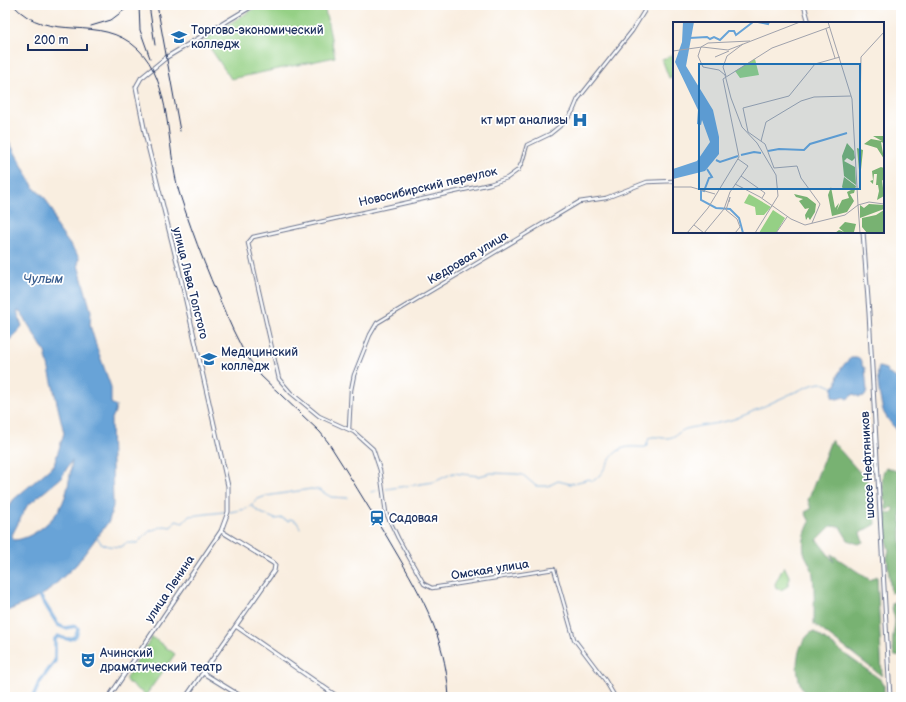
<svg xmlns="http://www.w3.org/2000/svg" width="906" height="702" font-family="'Balsamiq Sans',sans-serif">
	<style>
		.green { fill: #95d085; stroke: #588072 }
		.forest { fill: #78b272; stroke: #4a7068 }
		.water { fill: #67a3d7; stroke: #41699a; fill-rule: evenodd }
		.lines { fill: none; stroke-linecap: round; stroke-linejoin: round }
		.stream { stroke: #67a3d7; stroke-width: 1 }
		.river { stroke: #67a3d7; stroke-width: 3.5 }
		.tertiary-casing { stroke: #69728c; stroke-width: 4.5 }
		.secondary-casing { stroke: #69728c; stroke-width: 5 }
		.tertiary { stroke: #fff; stroke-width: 2.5 }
		.secondary { stroke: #fff; stroke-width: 3 }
		.rail { stroke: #1b2f5e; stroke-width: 1 }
		.labels { text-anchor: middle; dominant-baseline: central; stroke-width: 3.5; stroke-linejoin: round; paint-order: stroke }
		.poi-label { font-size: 12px; fill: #1b2f5e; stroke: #fff; text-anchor: start }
		.street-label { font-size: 12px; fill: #1b2f5e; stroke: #fff }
		.water-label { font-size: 13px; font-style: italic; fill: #395d8e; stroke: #fff }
		.inset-river { fill: none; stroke: #67a3d7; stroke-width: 2 }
		.inset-road { fill: none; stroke: #a0a2ac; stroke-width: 1 }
		.view { fill: #1f6fb2; fill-opacity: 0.15; stroke: #1f6fb2; stroke-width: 2 }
		.inset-edge { fill: none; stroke: #1b2f5e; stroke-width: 2 }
	</style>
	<rect width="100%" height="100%" fill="#fff"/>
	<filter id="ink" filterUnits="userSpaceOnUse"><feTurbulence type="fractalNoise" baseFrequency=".025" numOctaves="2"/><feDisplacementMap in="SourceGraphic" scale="8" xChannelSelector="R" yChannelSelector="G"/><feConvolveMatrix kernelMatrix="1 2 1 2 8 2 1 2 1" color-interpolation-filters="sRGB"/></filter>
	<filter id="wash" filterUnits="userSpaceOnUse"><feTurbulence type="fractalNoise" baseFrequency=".012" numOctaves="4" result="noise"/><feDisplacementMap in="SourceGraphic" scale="16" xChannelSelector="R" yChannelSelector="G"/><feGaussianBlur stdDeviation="0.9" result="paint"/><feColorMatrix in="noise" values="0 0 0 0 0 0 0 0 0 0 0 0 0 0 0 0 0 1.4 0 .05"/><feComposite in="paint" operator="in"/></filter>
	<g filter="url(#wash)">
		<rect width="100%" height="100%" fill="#f9eee0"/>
		<path class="green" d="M260,5H324L335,57L231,79L204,39Z
			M674,55V76L669,78L662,59Z
			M784,566L789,576L788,586L781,590L776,588L775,584Z
			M152,637L175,654L146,695L127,682L126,678Z"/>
		<path class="forest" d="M831,440L870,484V493L874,499L876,524L860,533L863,542L858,544L848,540L840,527L831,526L817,540L834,562L831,554L870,580L877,576L882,676L814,624C814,608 815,591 813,575C812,566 808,562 805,555C801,545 805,531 810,522L805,512L811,509L808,500Z
			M886,467L901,473V657L895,656C890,646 894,632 895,622C895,615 892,612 892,604L895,603L897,596L900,595L898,591L891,593L887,558L889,550L887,544L885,513L887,512L890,514L894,510L891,507L887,511L885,507L887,503L884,500C884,490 879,476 886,467Z
			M813,631L881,680L884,685V697H807C793,678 793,645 813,631Z"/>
		<path class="water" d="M5,134L34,188L45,198L53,212L56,226L79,257L78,265L91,311L90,325L97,348L111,387V403L116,406L115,412L111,421L113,506L109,521L76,565L47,592L33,600L5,612V514L13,500L54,465L64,433L45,352L20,311H17L22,326L11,339L5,340ZM72,460C70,476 68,494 60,508C52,522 30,540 13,540L12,535L27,506L61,478Z
			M851,358H859L862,361V366L865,368L867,391L865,396L859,397L854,394L847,399L844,397L837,399L832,397L833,387L837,384C836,374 843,364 851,358Z
			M879,367L886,369L889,374L895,377L901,383V424L897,430C892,425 888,420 884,413C881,406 875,373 879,367Z"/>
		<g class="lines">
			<path class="stream" d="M386,489L434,482L453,473L479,476L491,473L517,474L523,475L536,486H548L558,481L570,484L589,479L593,481C606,473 608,455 621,449C629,445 638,448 646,447L649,438C657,435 660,439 667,438C675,438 679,431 686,429C705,424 724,424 742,416C756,411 812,382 821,383C825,383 829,386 832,387
				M371,492L379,490
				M252,506L259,512L275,519L282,518L288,521L291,519L297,522L300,528
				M230,512L246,509L258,499L266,496L311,489L319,490L331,497L348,498
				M96,536L101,543L108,546L121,547L126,543H137L150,531L164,526L171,527L176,521L183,523L189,516L224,512"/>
			<path class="river" d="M33,697L39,683L55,661V639L58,636C67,640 76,642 78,629L76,626L65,628L58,625L40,596L41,592"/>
		</g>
	</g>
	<g filter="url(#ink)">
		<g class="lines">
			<defs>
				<path id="tertiary" d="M349,429L351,390L354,375L370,335L377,323L579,202L606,198L647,182L674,181
					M615,697L605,680L574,639L554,569L432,588L424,584L398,538L386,513L380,470L373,449L354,432L319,416L291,393L279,379L248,243L253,237L490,184L507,178L518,170L522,162L527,145L550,134L566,121L573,111L578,99L632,31L648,5"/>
				<path id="secondary" d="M804,5L809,23
					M863,232L869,313L890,697
					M237,627L338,697
					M203,673L242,697
					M109,697L221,531L228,512V486L179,270L146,138L136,87L141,78L167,57L254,5
					M186,697L274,571L275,565L273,563L221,531"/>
			</defs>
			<use href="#tertiary" class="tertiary-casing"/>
			<use href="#secondary" class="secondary-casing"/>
			<use href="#tertiary" class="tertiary"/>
			<use href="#secondary" class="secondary"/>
			<path class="rail" d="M13,5C49,45 99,12 138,49C172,81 166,148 179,192C194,239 213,286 233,330L244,352L261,376L320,432L328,442C348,473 367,505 387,537C419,592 445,631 449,697
				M139,5L140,30L150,58
				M149,5L155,45
				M157,5L180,131
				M91,26L111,20L131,5"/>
		</g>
	</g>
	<defs>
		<symbol id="university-bare" viewBox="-9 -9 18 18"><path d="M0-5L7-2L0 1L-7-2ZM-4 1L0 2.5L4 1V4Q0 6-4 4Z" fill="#1f6fb2" stroke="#fff" stroke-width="2.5" paint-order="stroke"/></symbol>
		<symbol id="hospital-bare" viewBox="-9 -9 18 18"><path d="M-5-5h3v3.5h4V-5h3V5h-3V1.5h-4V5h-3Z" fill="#1f6fb2" stroke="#fff" stroke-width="2.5" paint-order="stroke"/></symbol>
		<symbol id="station-bare" viewBox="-9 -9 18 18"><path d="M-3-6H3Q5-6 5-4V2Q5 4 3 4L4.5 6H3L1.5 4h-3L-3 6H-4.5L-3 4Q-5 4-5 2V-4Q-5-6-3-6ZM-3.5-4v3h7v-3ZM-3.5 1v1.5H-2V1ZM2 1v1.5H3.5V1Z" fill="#1f6fb2" stroke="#fff" stroke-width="2.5" paint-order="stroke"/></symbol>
		<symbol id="theatre-bare" viewBox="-9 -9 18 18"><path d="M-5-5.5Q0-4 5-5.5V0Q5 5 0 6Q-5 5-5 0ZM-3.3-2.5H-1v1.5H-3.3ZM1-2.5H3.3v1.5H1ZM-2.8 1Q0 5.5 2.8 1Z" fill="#1f6fb2" stroke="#fff" stroke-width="2.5" paint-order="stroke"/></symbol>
	</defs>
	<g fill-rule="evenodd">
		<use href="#university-bare" x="168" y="26" width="22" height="22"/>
		<use href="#hospital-bare" x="569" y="109" width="22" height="22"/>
		<use href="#university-bare" x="198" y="348" width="22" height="22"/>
		<use href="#station-bare" x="366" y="507" width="22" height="22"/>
		<use href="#theatre-bare" x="77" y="649" width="22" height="22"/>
	</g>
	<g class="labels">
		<g class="poi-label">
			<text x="191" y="30">Торгово-экономический<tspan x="191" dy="14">колледж</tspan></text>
			<text x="568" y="120" text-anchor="end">кт мрт анализы</text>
			<text x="221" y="352">Медицинский<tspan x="221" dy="14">колледж</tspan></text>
			<text x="389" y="518">Садовая</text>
			<text x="100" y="653">Ачинский<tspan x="100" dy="14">драматический театр</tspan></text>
		</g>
		<g class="street-label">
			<text transform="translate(428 187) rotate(-13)">Новосибирский переулок</text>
			<text transform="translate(468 258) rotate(-31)">Кедровая улица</text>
			<text transform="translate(190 283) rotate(76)">улица Льва Толстого</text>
			<text transform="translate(868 465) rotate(-93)">шоссе Нефтяников</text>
			<text transform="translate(490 570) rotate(-9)">Омская улица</text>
			<text transform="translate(170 589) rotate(-56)">улица Ленина</text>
		</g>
		<g class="water-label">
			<text x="43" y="279">Чулым</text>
		</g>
	</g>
	<g transform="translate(673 22)">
		<rect width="211" height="211" fill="#f9eee0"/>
		<path d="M82,37L86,53L67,56L62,49ZM76,172L98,185L91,193H83L82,185L71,181ZM100,188L112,196L103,211H86Z" fill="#95d085"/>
		<path d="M200,114H211V121L208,120L211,137L204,126L191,122L198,117L209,119ZM174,121L181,129L182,136L179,139L174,136L171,139L182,145L183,163L171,154L169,134ZM184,126L190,128L186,167V148ZM208,145L211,146V159L209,158L211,174L204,178L206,169L205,163H203L204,152H201L200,162L197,159L200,158L199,149ZM171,155L183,164L181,171L177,172L181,179L174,190L159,194L155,173L158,165L162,186L166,181L164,188L169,178L176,176L174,170L178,168H171L169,165ZM121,172L134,175L143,182L142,190L137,198L135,195L133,198L132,193L136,186L132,187L126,179L130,177L123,175ZM196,182L211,183V187L187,196V183L191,186ZM211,188V211H194L189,205V196L203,193ZM172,200L183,202L181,210L183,211H162L166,208L171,210L166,206Z" fill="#78b272"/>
		<path d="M10,0H21L13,44L40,88L46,115V132L32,149L0,157V147L24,139L37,120L29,98L28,103L24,102L25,88L2,40L9,20Z" fill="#67a3d7"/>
		<path class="inset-river" d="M85,0L95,2L96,0M16,16L34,15L37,17L41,15L47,18L56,9H61L63,13L80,0M95,129L106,127L131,128L137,122L174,111M68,133L81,130L88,131M43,138L47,140L65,134M34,147L39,155L36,156L31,169L28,168V178L43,186L57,187L66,196L70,211"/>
		<path class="inset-road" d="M153,7L162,36M77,19L35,21L28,25L25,34L30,45L46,48L52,53L58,76L69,105L84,121L103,153L105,174L82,211M0,29L29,25L55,28L127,0M42,35L56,29M53,54L50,45L54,34L70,22M187,88L188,35L211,10M88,119L93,100L128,79L141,75L178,74M68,154L92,171L89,176M62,162L87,175L118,197L132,203L172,193L185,183L179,77L155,0M0,165H18L42,172M56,180L57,175L53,188L64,197L67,205L62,211M139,201L147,182L128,156L124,144L101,146L92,122L75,110L70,86L116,74L142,42L167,35M21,203L31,211M14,211L35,186L66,135L50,57L99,26L157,5M31,211L51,187L57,170L75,144L65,137M103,211L114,195M187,211L185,183L196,180L211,182"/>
		<path class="view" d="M26,42H187V167H26Z"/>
		<rect width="211" height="211" class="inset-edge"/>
	</g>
	<rect width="906" height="702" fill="none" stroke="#fff" stroke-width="20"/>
	<path d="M28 44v6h59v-6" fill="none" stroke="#1b2f5e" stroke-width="2"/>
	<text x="34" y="44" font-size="12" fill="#1b2f5e" stroke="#ffffff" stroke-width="3" paint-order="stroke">200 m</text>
</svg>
